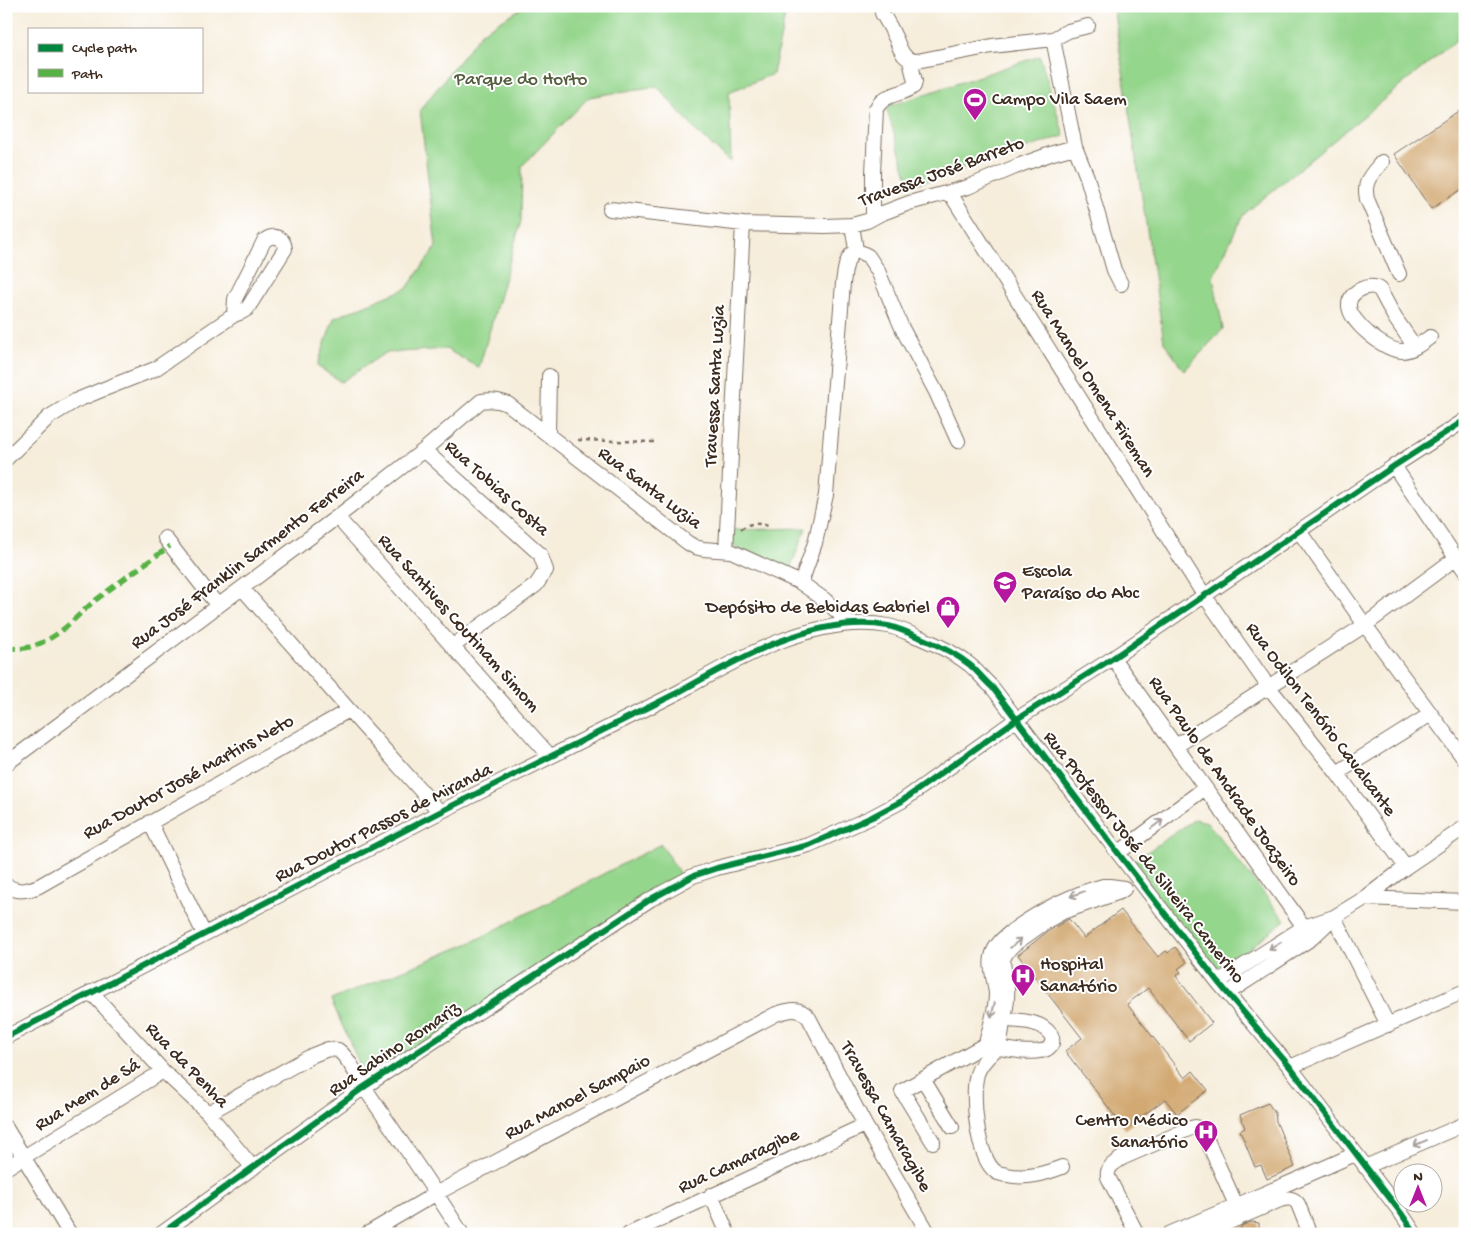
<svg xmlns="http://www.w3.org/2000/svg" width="1471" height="1240" font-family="'Gochi Hand',sans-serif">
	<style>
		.green { fill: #95d68d; stroke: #688056 }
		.building { fill: #d2a972 }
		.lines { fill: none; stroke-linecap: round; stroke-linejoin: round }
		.minor-casing { stroke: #7c6e60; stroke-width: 16 }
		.path { stroke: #7c6e60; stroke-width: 2.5; stroke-dasharray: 4 4; stroke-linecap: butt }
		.minor { stroke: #fff; stroke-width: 14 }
		.quiet { stroke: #57b245; stroke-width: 5; stroke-dasharray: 10 5; stroke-linecap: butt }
		.cycleway-casing { stroke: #fff; stroke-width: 9 }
		.cycleway { stroke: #00873e; stroke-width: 6 }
		.oneway { stroke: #a79f9a }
		.labels { text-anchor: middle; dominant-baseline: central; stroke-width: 4; stroke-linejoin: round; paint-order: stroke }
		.park-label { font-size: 19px; fill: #565e3f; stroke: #fff }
		.poi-label { font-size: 19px; fill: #3b2a1e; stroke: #fff; text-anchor: start }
		.street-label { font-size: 19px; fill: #3b2a1e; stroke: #fff }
	</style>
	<rect width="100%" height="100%" fill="#fff"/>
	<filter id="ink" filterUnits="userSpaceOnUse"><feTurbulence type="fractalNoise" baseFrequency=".02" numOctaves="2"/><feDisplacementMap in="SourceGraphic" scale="10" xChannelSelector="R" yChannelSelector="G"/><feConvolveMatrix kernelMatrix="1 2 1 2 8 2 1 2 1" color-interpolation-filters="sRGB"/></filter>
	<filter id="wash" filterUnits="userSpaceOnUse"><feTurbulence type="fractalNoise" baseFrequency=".0096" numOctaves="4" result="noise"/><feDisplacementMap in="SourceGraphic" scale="20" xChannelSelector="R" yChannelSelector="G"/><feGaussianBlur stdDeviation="1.12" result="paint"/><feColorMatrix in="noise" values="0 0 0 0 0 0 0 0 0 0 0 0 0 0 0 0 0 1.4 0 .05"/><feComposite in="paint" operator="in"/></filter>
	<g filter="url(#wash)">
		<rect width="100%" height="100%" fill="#f6eddb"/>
		<path class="green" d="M525,6H787L773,74L729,92L731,162L697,132L657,86L589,97L522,166L521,221L479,368L446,349L385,353L341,382L317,366L334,318L407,288L436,247L420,110L482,32Z
			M1113,6H1465V33L1243,215L1213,277L1223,329L1184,371L1164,342Z
			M1040,56L1064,136L910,186L886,107Z
			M806,528L788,574L727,543L730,530Z
			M1195,819L1207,822L1285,920L1216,975L1130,864Z
			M661,844L680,874L368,1083L331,1000L470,943Z"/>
		<g id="blocks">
			<path class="building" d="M1460,110L1465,117V187L1431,209L1394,154Z
				M1121,910L1158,957L1166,951L1168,953L1175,947L1187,962L1178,969L1181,972L1176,976L1212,1023L1189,1041L1148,988L1127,1004L1185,1078L1193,1071L1208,1090L1177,1114L1165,1099L1125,1129L1065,1051L1082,1038L1018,955L1047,932L1067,920L1069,919L1084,938Z
				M1268,1103L1275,1113L1276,1121L1295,1167L1267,1179L1261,1165L1255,1167L1240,1131L1245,1128L1240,1115Z
				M1251,1222L1259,1223V1234H1241V1226Z"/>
		</g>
	</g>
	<g filter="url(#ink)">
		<use href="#blocks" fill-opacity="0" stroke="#7c6e60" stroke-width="1"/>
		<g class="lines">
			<defs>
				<path id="minor" d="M884,6L882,13C887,21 892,30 896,39C901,51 903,60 917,61L992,46L1053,39L1068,31L1088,26
					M1053,39L1075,147L1087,177L1114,270L1121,284
					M1382,162C1371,175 1363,181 1367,199L1399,274
					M950,193L1204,595L1268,686L1337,773L1406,867
					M610,209L743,224L825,226L852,225L867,221L880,214L909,203L968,187L1020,165L1053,153L1075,147
					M873,217V173L876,109C884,92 902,96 914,86L915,81L910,61
					M852,225L856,250
					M856,250L868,256L878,271L902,328L936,392L958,441
					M1415,347L1395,318L1380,290C1370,281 1348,292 1349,306C1350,322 1385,351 1402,351C1412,351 1422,343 1430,337
					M548,435L549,376
					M424,450L540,554L546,570L536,585L453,646
					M6,459L49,417L75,401L99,391L155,369L234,315L242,312L247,309L285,249C284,237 273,233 264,241L235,299L234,315
					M1394,466L1465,571
					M337,517L550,756
					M1299,531L1365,625L1465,760
					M165,538L218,606
					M726,550L743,224
					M801,583L815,543L826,495L843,283C845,271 845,258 856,250
					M242,588L349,710L440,812
					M1113,658L1304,927
					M1176,746L1365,625L1456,558
					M6,764L337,517L424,450L481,401C491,399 498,400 508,404L688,543L695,547L703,549L731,551L801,583L825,600L850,624
					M1337,773L1431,714
					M150,822L204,934
					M1118,853L1205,788
					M6,885C17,893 27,891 39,886L349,710
					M1365,898L1465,902
					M1334,917L1388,1025
					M1218,982L1304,927L1334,917L1365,898L1406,867L1465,827
					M91,992L163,1071L208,1113L253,1168
					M1228,993L1312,938L1332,919
					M6,1037L440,812L679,692C738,658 818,613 888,626C899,628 910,634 921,638C938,645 955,653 970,665C978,672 984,680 992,687L1118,853L1218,982L1290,1067L1401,1213L1415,1234
					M996,1048C1010,1049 1026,1054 1040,1051C1045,1051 1050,1048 1052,1043C1053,1039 1052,1038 1051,1035C1041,1020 1020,1021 1004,1020
					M990,1052L987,1049L986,1044C989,1028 996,1012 996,995C996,983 989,969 992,957C994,944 1007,935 1016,928C1043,909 1071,895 1103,886H1110L1124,888
					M1290,1067L1465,991
					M923,1079L902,1091L933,1142
					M208,1113L313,1055L328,1049L338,1050C350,1059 356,1075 364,1087C397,1136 431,1184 462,1234
					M952,1127L923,1079L986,1044
					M6,1128L70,1234
					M1062,1167C1044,1174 1026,1179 1007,1175C1003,1174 999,1174 996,1172C977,1159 971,1095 977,1074C980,1064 988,1057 995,1050C1001,1044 1002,1029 1003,1021C1006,1010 1008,999 1007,987C1007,979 1003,969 1003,961C1004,954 1009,949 1013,945L1047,921L1063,912L1120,892L1124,889
					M1365,1167L1465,1124
					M6,1168L163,1071
					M711,1195L728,1234
					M161,1234L364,1087L651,899L693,876L717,868L809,845L872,817L902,801L1017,719L1113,658L1394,466L1465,420
					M367,1234L437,1193L776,1014C789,1010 799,1006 809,1018L865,1125L929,1234
					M629,1234L865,1125
					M1137,1234L1108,1177C1106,1167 1115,1163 1122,1158L1191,1128L1195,1127L1203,1131L1236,1205
					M1169,1234C1231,1207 1294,1182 1355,1154
					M1202,1234L1280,1200C1288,1198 1293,1197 1298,1204L1310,1234"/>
			</defs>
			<use href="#minor" class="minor-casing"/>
			<path class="path" d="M578,440L654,442
				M741,529C750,522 758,523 768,526"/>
			<use href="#minor" class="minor"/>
			<path class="quiet" d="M6,647C20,651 34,647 47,640C63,632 78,615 92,603C117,583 144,565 170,546"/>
			<defs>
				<path id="cycleway" d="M6,1037L440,812L679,692C738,658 818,613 888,626C899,628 910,634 921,638C938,645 955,653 970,665C978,672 984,680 992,687L1118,853L1218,982L1290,1067L1401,1213L1415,1234
					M161,1234L364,1087L651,899L693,876L717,868L809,845L872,817L902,801L1017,719L1113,658L1394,466L1465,420"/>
			</defs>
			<use href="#cycleway" class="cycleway-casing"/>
			<use href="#cycleway" class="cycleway"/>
		</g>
		<defs><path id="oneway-shaft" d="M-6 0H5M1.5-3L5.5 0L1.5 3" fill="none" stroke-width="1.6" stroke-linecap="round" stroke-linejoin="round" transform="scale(1.25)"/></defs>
		<g class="oneway">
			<use href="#oneway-shaft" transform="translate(1157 824) rotate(-37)"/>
			<use href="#oneway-shaft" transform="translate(1077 894) rotate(159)"/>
			<use href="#oneway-shaft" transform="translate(1016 943) rotate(-40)"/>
			<use href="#oneway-shaft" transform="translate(1275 946) rotate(147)"/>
			<use href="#oneway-shaft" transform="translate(993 1010) rotate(103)"/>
			<use href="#oneway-shaft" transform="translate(1420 1143) rotate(157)"/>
		</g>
	</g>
	<defs>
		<symbol id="stadium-pin" viewBox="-11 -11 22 30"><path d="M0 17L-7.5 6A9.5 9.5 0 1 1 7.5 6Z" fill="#b5179e" stroke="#fff"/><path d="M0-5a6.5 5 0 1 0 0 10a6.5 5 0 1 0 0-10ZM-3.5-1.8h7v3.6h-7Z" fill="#fff"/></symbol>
		<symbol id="school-pin" viewBox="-11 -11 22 30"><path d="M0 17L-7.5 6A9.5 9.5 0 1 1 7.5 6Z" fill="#b5179e" stroke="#fff"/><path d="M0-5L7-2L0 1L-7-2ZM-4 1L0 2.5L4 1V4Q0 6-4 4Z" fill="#fff"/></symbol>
		<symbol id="shop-pin" viewBox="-11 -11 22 30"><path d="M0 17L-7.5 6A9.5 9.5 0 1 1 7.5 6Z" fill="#b5179e" stroke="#fff"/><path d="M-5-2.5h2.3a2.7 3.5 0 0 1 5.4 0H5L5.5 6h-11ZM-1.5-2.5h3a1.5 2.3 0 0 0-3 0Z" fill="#fff"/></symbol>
		<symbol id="hospital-pin" viewBox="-11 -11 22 30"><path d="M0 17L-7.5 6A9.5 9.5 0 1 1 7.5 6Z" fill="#b5179e" stroke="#fff"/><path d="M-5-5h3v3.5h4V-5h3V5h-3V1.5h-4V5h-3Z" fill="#fff"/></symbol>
	</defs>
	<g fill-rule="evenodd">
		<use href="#stadium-pin" x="961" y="86" width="28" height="38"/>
		<use href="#school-pin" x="991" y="569" width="28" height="38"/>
		<use href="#shop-pin" x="934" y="594" width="28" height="38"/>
		<use href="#hospital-pin" x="1009" y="962" width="28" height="38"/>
		<use href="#hospital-pin" x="1192" y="1118" width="28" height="38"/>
	</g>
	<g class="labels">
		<g class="park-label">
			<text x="521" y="80">Parque do Horto</text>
		</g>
		<g class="poi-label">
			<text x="992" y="100">Campo Vila Saem</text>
			<text x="1022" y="572">Escola<tspan x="1022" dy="22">Paraíso do Abc</tspan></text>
			<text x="930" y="608" text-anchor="end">Depósito de Bebidas Gabriel</text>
			<text x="1040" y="965">Hospital<tspan x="1040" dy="22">Sanatório</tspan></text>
			<text x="1188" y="1121" text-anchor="end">Centro Médico<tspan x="1188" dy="22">Sanatório</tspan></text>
		</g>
		<g class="street-label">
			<text transform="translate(942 173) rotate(-20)">Travessa José Barreto</text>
			<text transform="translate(1092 384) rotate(58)">Rua Manoel Omena Fireman</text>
			<text transform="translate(716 386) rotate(-87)">Travessa Santa Luzia</text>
			<text transform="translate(496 489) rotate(42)">Rua Tobias Costa</text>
			<text transform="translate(649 489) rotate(37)">Rua Santa Luzia</text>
			<text transform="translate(248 560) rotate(-37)">Rua José Franklin Sarmento Ferreira</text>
			<text transform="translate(458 624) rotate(48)">Rua Santives Coutinam Simom</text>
			<text transform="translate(1320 720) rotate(53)">Rua Odilon Tenório Cavalcante</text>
			<text transform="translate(189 778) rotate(-29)">Rua Doutor José Martins Neto</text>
			<text transform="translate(1224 782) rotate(55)">Rua Paulo de Andrade Joazeiro</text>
			<text transform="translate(384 824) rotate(-27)">Rua Doutor Passos de Miranda</text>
			<text transform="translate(1143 858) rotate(52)">Rua Professor José da Silveira Camerino</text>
			<text transform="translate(395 1050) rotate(-34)">Rua Sabino Romariz</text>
			<text transform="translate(186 1066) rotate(46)">Rua da Penha</text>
			<text transform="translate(88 1096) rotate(-32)">Rua Mem de Sá</text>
			<text transform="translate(578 1098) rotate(-28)">Rua Manoel Sampaio</text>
			<text transform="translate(885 1117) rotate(61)">Travessa Camaragibe</text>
			<text transform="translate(739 1162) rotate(-25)">Rua Camaragibe</text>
		</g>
	</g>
	<rect width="1471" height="1240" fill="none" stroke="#fff" stroke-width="25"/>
	<rect x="28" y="28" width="175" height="65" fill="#ffffff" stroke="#b1aaa5"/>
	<rect x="38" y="44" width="25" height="8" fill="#00873e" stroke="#b1aaa5"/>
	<text x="72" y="52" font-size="15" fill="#3b2a1e">Cycle path</text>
	<rect x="38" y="69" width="25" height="8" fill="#57b245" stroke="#b1aaa5"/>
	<text x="72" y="78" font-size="15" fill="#3b2a1e">Path</text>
	<g transform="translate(1418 1188)"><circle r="24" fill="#ffffff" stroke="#b1aaa5"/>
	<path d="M0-4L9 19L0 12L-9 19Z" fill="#b5179e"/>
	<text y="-8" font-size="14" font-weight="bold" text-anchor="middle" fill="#3b2a1e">N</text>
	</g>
</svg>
